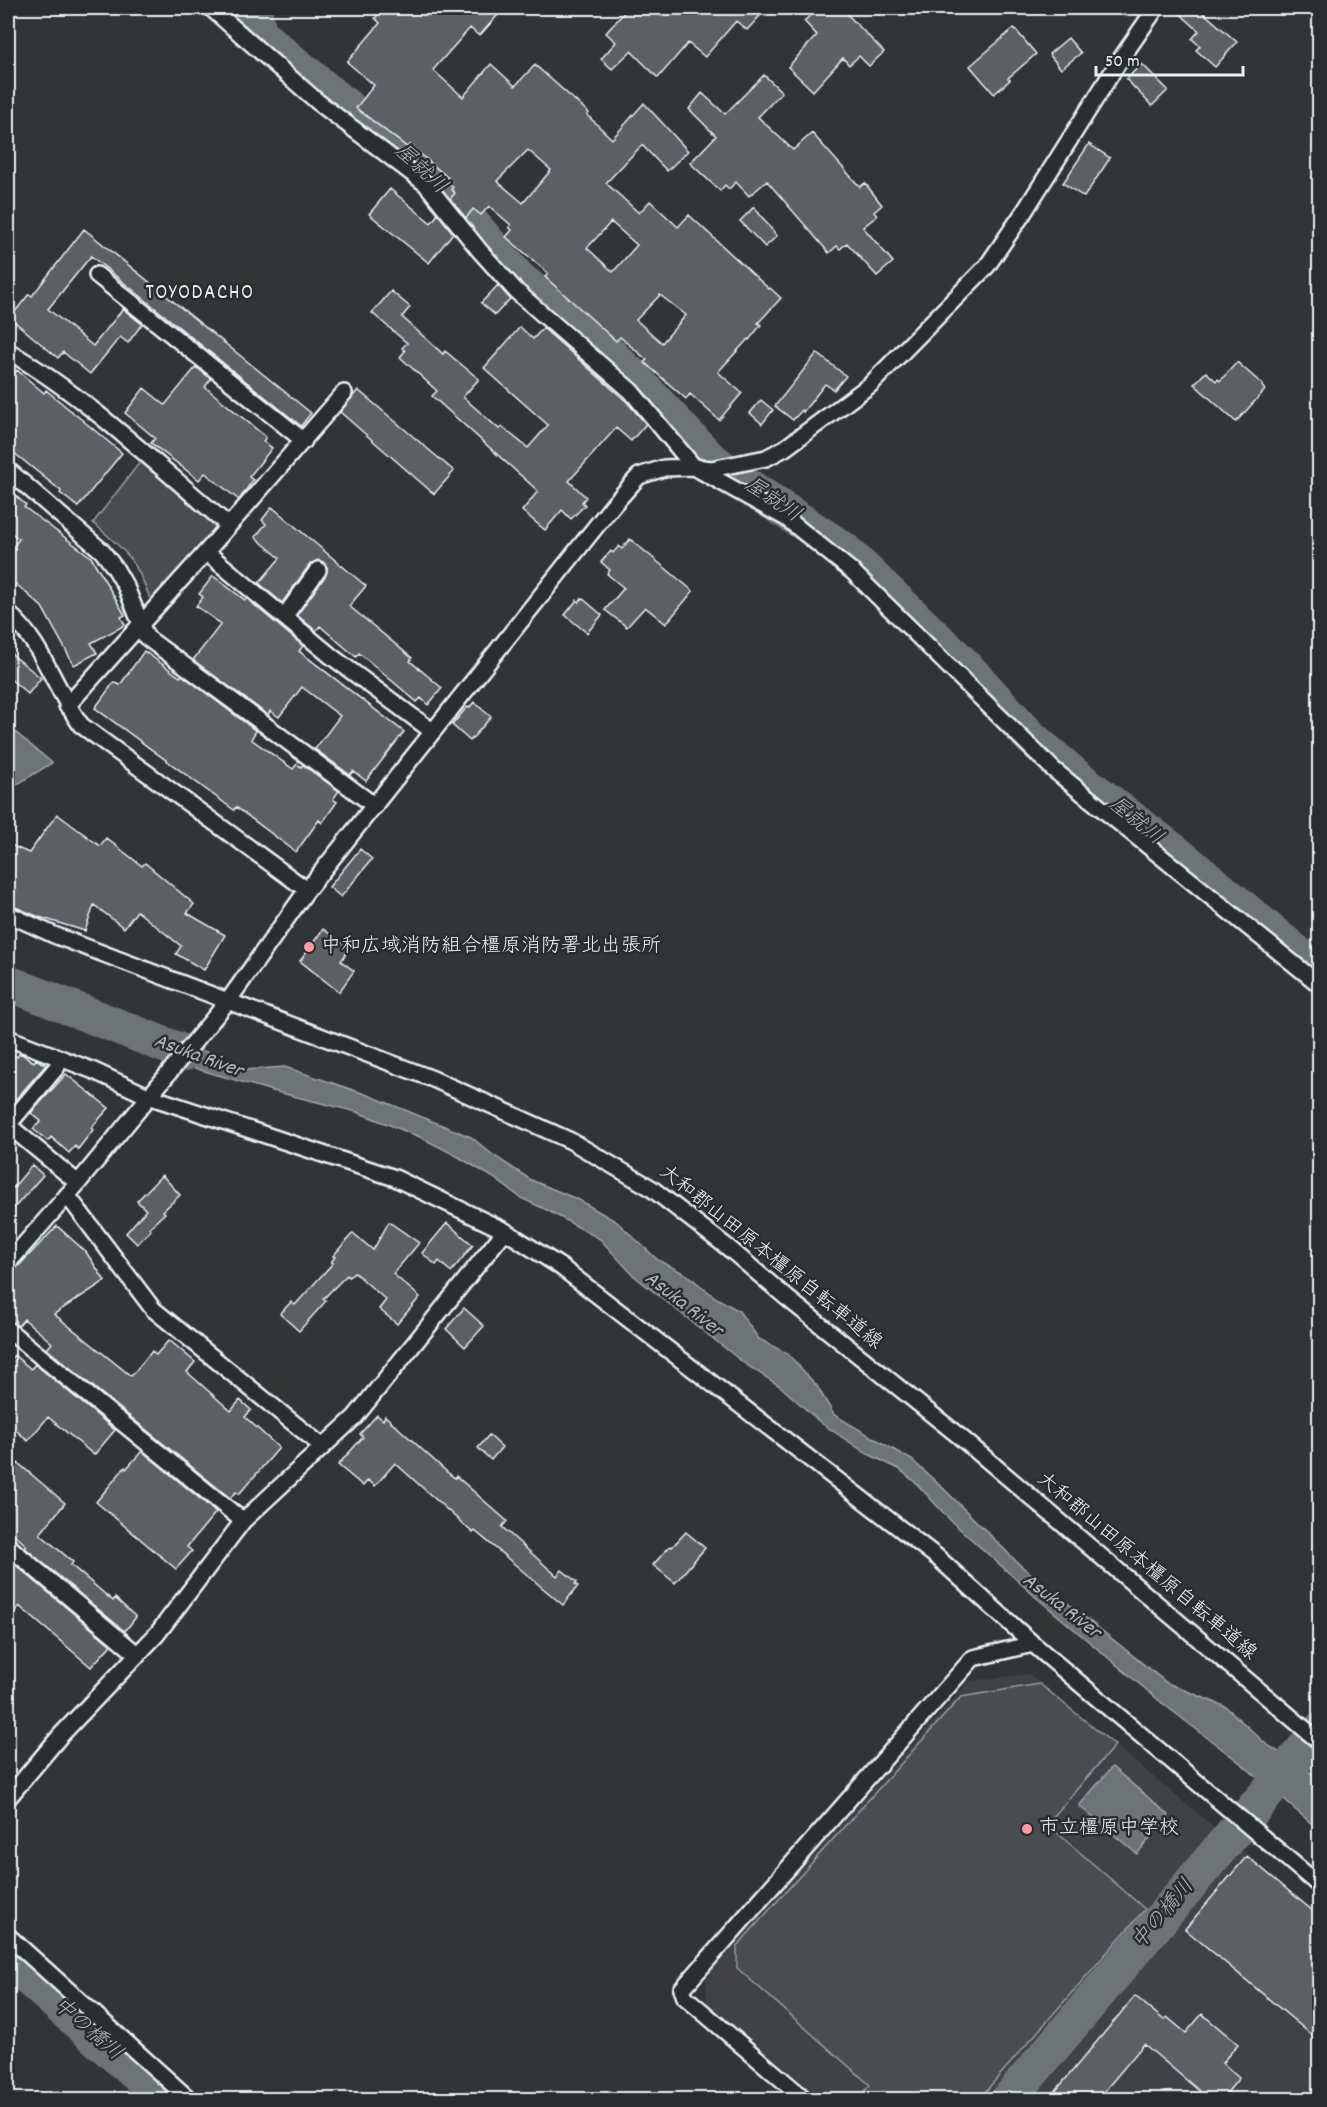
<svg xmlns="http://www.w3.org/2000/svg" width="1327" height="2107" font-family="Dekko,'Klee One',sans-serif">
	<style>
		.built { fill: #3f4244 }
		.green { fill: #494d4f; stroke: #989fa4; stroke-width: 1.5 }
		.water { fill: #6e7376; stroke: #9fa5aa; stroke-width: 1.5 }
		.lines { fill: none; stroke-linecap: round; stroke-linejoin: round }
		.river { stroke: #6e7376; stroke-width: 36 }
		.building { fill: #5c6063; stroke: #e8f1f8; stroke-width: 1.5; fill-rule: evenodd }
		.minor-casing { stroke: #e8f1f8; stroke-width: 20 }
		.minor { stroke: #2a2d2e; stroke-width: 15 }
		.poi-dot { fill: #ff9aa2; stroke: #2a2d2e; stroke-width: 2 }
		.labels { text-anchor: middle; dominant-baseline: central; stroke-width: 5; stroke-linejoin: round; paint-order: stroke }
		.poi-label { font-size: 20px; fill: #e8f1f8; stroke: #2a2d2e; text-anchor: start }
		.street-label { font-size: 20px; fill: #e8f1f8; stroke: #2a2d2e }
		.water-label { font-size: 21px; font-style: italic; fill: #b1b8be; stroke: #2a2d2e }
		.neighbourhood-label { font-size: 21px; letter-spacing: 1.5px; fill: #e8f1f8; stroke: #2a2d2e }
	</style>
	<rect width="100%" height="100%" fill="#323536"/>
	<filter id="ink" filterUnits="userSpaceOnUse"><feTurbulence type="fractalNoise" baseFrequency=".0167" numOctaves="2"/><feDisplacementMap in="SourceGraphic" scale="12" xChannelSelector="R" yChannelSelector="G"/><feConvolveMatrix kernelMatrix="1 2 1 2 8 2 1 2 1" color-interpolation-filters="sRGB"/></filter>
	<g filter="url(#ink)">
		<path class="built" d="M1029,1674L1319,1914V2099H821L707,2003L706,1975L970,1681Z"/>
		<path class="green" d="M140,462L220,527L152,604C137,561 128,552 93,523Z
			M1040,1684L1115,1745L1047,1824L1145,1909L979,2099H857L870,2085L737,1968V1946L961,1697Z"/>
		<path class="water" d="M8,726L52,763L8,790Z
			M136,1024L154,1034L206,1052L244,1070L285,1067L368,1095L471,1137L493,1155L531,1180L579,1200L617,1222L658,1260L687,1275L715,1297L739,1311L759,1339L788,1354L817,1386L834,1415L912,1460L943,1488L1019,1564L1167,1683L1226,1707L1266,1744L1317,1777L1320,1779L1319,1830L1243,1765L1162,1703L1038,1599L951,1521L917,1484L899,1469L866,1453L821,1423L780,1386L745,1364L634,1276L600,1239L547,1210L521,1198L494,1178L457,1156L420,1137L357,1112L269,1090L191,1067L145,1047Z
			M1112,1767L1169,1815L1137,1854L1079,1806Z"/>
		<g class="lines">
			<path class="river" d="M253,8L260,35L434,179L519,279L599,344L633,377L708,457L734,477L843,549L964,665L1031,738L1073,774L1180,856L1320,972
				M8,983L185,1053
				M8,1960L166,2100
				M1008,2100L1320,1730"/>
		</g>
		<path class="building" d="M384,8H504L481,34L478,35L470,28L433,70L463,97L491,64L515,86L535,65L589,113L587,115L612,139L644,103L688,151L667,171L642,145L606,183L639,213L650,201L678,227L689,215L769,289L770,288L781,298L758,323L761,325L749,340L748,339L718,372L742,393L719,420L690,394L686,399L644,362L647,360L620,337L616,341L545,277L548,273L506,237L512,230L509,227L511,225L489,206L481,215L473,209L466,218L450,199L455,193L451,189L453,187L446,181L448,178L410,145L407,147L356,108L374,85L347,62L380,23L375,18ZM528,150L551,170L523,203L497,181ZM611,222L637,245L613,272L587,248ZM660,295L686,315L662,343L636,320Z
			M628,8H767L747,30L736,21L705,57L688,43L658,78L631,51L612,69L601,59L616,42L606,33Z
			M819,8H841L884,52L869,66L859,56L849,65L843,58L813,91L788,67L817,35L804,21Z
			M1174,8H1198L1237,42L1215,67L1196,50L1200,46L1192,39L1199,31Z
			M1014,28L1036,54L1008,78L1010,80L994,94L970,66Z
			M1068,38L1081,53L1061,69L1049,54Z
			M1142,64L1168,90L1152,106L1126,79Z
			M764,75L782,92L758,117L793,150L812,133L860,187L865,183L882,205L874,212L877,216L863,227L893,262L877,276L847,243L840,249L837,246L829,253L767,181L749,196L736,182L729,189L725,185L720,191L690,163L716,136L689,109L702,93L725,114Z
			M1089,144L1110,158L1084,197L1063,183Z
			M390,189L431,223L438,214L453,233L429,263L369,214Z
			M754,207L777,236L765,247L740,221Z
			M84,229L311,413L301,426L91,256L48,309L93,346L123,309L142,324L128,343L120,337L90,374L63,352L58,358L10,318L29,294L32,296Z
			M498,285L510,299L495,315L481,303Z
			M391,291L410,307L402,317L443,354L445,351L479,379L463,397L499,429L502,427L528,448L548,425L484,368L520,327L533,339L543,328L627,402L646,424L631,441L616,428L569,481L586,497L582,502L585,505L571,519L562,510L545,530L522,511L538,491L432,396L437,391L400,357L405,351L402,348L407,343L372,313Z
			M817,353L846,376L834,390L825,384L803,412L802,410L793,420L775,406Z
			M1237,362L1263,385L1262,386L1265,390L1236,422L1194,384L1206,372L1216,381L1218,379L1220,381Z
			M196,367L211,379L205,387L266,437L263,441L272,448L249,477L253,480L239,500L205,473L199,480L151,443L155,438L125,413L144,388L165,405Z
			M17,370L44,393L46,390L122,453L78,507L60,493L61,491L8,448V382Z
			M358,390L454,471L434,494L340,412Z
			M761,400L773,410L762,424L750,413Z
			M8,489L26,505L24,507L91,557L125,615L121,617L125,625L91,643L97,653L74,665L42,607L16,584L8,595V553L19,539L8,530Z
			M272,507L366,586L349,606L412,658L410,661L442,688L428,705L421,698L417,702L359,653L356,657L320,626L316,631L297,615L326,575L327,567L323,562L318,560L310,564L282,603L259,583L280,558L255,537L266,524L262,520Z
			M630,539L693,591L666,624L645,607L627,627L605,610L624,588L607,574L610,570L601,562L611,551L613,553L619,546L622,549Z
			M213,576L245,600L246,598L303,646L299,651L404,732L366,781L353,771L350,775L315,749L340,716L302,687L279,717L270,711L268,715L193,660L221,624L196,606L203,597L199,594Z
			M582,598L602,615L587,633L565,615L577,600L579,602Z
			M8,651L41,678L28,694L8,677Z
			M144,651L180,677L182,675L256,731L251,739L293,769L297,764L301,767L303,765L339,791L333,799L337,802L322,823L319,820L296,852L236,807L234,810L95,708L114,682L120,685Z
			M474,702L491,717L470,741L452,725L467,707L469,708Z
			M57,814L100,846L106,838L142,866L145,863L194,904L187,913L225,935L204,970L176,954L181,946L137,911L124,928L94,905L85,931L39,917L8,904V844L29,853Z
			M360,849L372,859L341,897L329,887Z
			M323,929L350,948L341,961L354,971L339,992L300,961Z
			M20,1053L34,1062L36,1059L46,1065L8,1108V1063L14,1055L17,1057Z
			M66,1074L109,1108L91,1128L93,1130L78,1149L75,1146L69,1153L51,1137L48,1141L33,1129L41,1121L31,1113Z
			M32,1165L43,1175L8,1215V1194Z
			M162,1175L180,1195L163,1211L165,1213L149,1228L151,1230L137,1244L126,1233L146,1210L137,1201Z
			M389,1222L419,1243L393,1274L420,1297L397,1324L379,1309L386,1300L354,1272L349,1277L347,1275L323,1299L326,1301L299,1331L280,1314L291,1302L295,1305L333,1263L331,1262L335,1257L333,1256L353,1233L373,1250Z
			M447,1223L473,1245L451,1272L439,1261L436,1265L422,1253Z
			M57,1226L86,1252L105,1281L54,1314L131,1376L152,1351L156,1355L169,1340L195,1362L187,1372L231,1411L240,1400L251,1410L245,1417L279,1448L239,1494L236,1492L230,1498L47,1349L52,1343L24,1319L18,1326L8,1319V1277Z
			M464,1308L484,1326L465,1347L446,1329Z
			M14,1355L31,1369L35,1364L115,1430L94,1455L48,1417L28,1441L8,1423V1363Z
			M377,1415L383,1420L385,1416L447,1472L455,1478L456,1476L507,1521L502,1527L557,1576L562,1570L577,1582L575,1584L578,1586L563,1605L475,1531L473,1533L395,1463L375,1486L368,1480L363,1486L338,1465L363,1437L360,1434Z
			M489,1435L502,1447L491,1460L478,1448Z
			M142,1451L216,1512L187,1547L192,1551L176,1569L96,1502L125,1467L126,1469Z
			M18,1463L65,1503L40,1534L73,1562L71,1565L113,1601L115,1598L136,1617L126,1630H123L25,1548L27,1546L8,1529V1476Z
			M686,1532L705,1548L675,1583L653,1565L670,1546L672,1547Z
			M12,1562L111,1645L91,1667L19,1606L8,1620V1568Z
			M1247,1856L1320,1917V2028L1313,2036L1185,1929Z
			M1135,1996L1164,2020L1167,2017L1186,2033L1202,2014L1238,2044L1222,2063L1239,2078L1221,2100H1210L1144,2044L1097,2100H1048Z"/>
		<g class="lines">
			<defs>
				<path id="minor" d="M211,8L318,102L426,184L480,251L516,291L631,391L694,467L786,518L853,572L1054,770L1320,985
					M97,275L304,441
					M8,351C88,398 157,465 228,525
					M8,470L102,551L115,568L126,587L146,637L375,806
					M206,552L331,656L432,731
					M8,613C43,643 54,688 81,725L307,890
					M284,617L318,570
					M67,706L206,552L344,393
					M8,914L54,935L433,1079L571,1141L651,1188L731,1250L787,1298L959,1436L1320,1742
					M8,1038L94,1071L148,1096L395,1178L505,1231L561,1267L937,1557L1033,1644L1320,1886
					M8,1125L78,1183
					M8,1125L57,1067
					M67,1195L153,1309L323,1447
					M8,1263L78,1183L228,1001L307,890L613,505L639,476L664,468L694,467L711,469L766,458L785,448L870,385L987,266L1024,212L1118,63L1156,8
					M8,1330L243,1521
					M8,1546L138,1655
					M8,1798L60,1736L157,1634L243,1521L355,1417L505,1231
					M8,1936L190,2100
					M806,2100L685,1997L682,1989L973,1658L1033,1644"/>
			</defs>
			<use href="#minor" class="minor-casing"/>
			<use href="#minor" class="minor"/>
		</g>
	</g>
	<g class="poi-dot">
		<circle cx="309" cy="947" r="6"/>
		<circle cx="1027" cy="1829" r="6"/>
	</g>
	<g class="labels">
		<g class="poi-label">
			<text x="321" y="947">中和広域消防組合橿原消防署北出張所</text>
			<text x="1039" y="1829">市立橿原中学校</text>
		</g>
		<g class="street-label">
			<text transform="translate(770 1258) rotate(39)">大和郡山田原本橿原自転車道線</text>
			<text transform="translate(1146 1567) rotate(40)">大和郡山田原本橿原自転車道線</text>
		</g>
		<g class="water-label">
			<text transform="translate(420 170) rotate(43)">屋就川</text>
			<text transform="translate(772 501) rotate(34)">屋就川</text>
			<text transform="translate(1135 822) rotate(39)">屋就川</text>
			<text transform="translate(198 1057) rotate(20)">Asuka River</text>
			<text transform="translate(683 1305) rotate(38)">Asuka River</text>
			<text transform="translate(1061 1607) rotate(38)">Asuka River</text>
			<text transform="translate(1164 1915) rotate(-50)">中の橋川</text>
			<text transform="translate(87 2030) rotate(41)">中の橋川</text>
		</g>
		<g class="neighbourhood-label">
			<text x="200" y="294">TOYODACHO</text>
		</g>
	</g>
	<rect width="1327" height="2107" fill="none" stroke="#2a2d2e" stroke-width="30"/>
	<rect x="15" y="15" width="1297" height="2077" fill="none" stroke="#e8f1f8" stroke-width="2" filter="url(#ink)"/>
	<path d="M1096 66v9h147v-9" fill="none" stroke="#e8f1f8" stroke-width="3"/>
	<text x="1105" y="66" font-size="18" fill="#e8f1f8" stroke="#2a2d2e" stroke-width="4.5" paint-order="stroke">50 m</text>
</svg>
